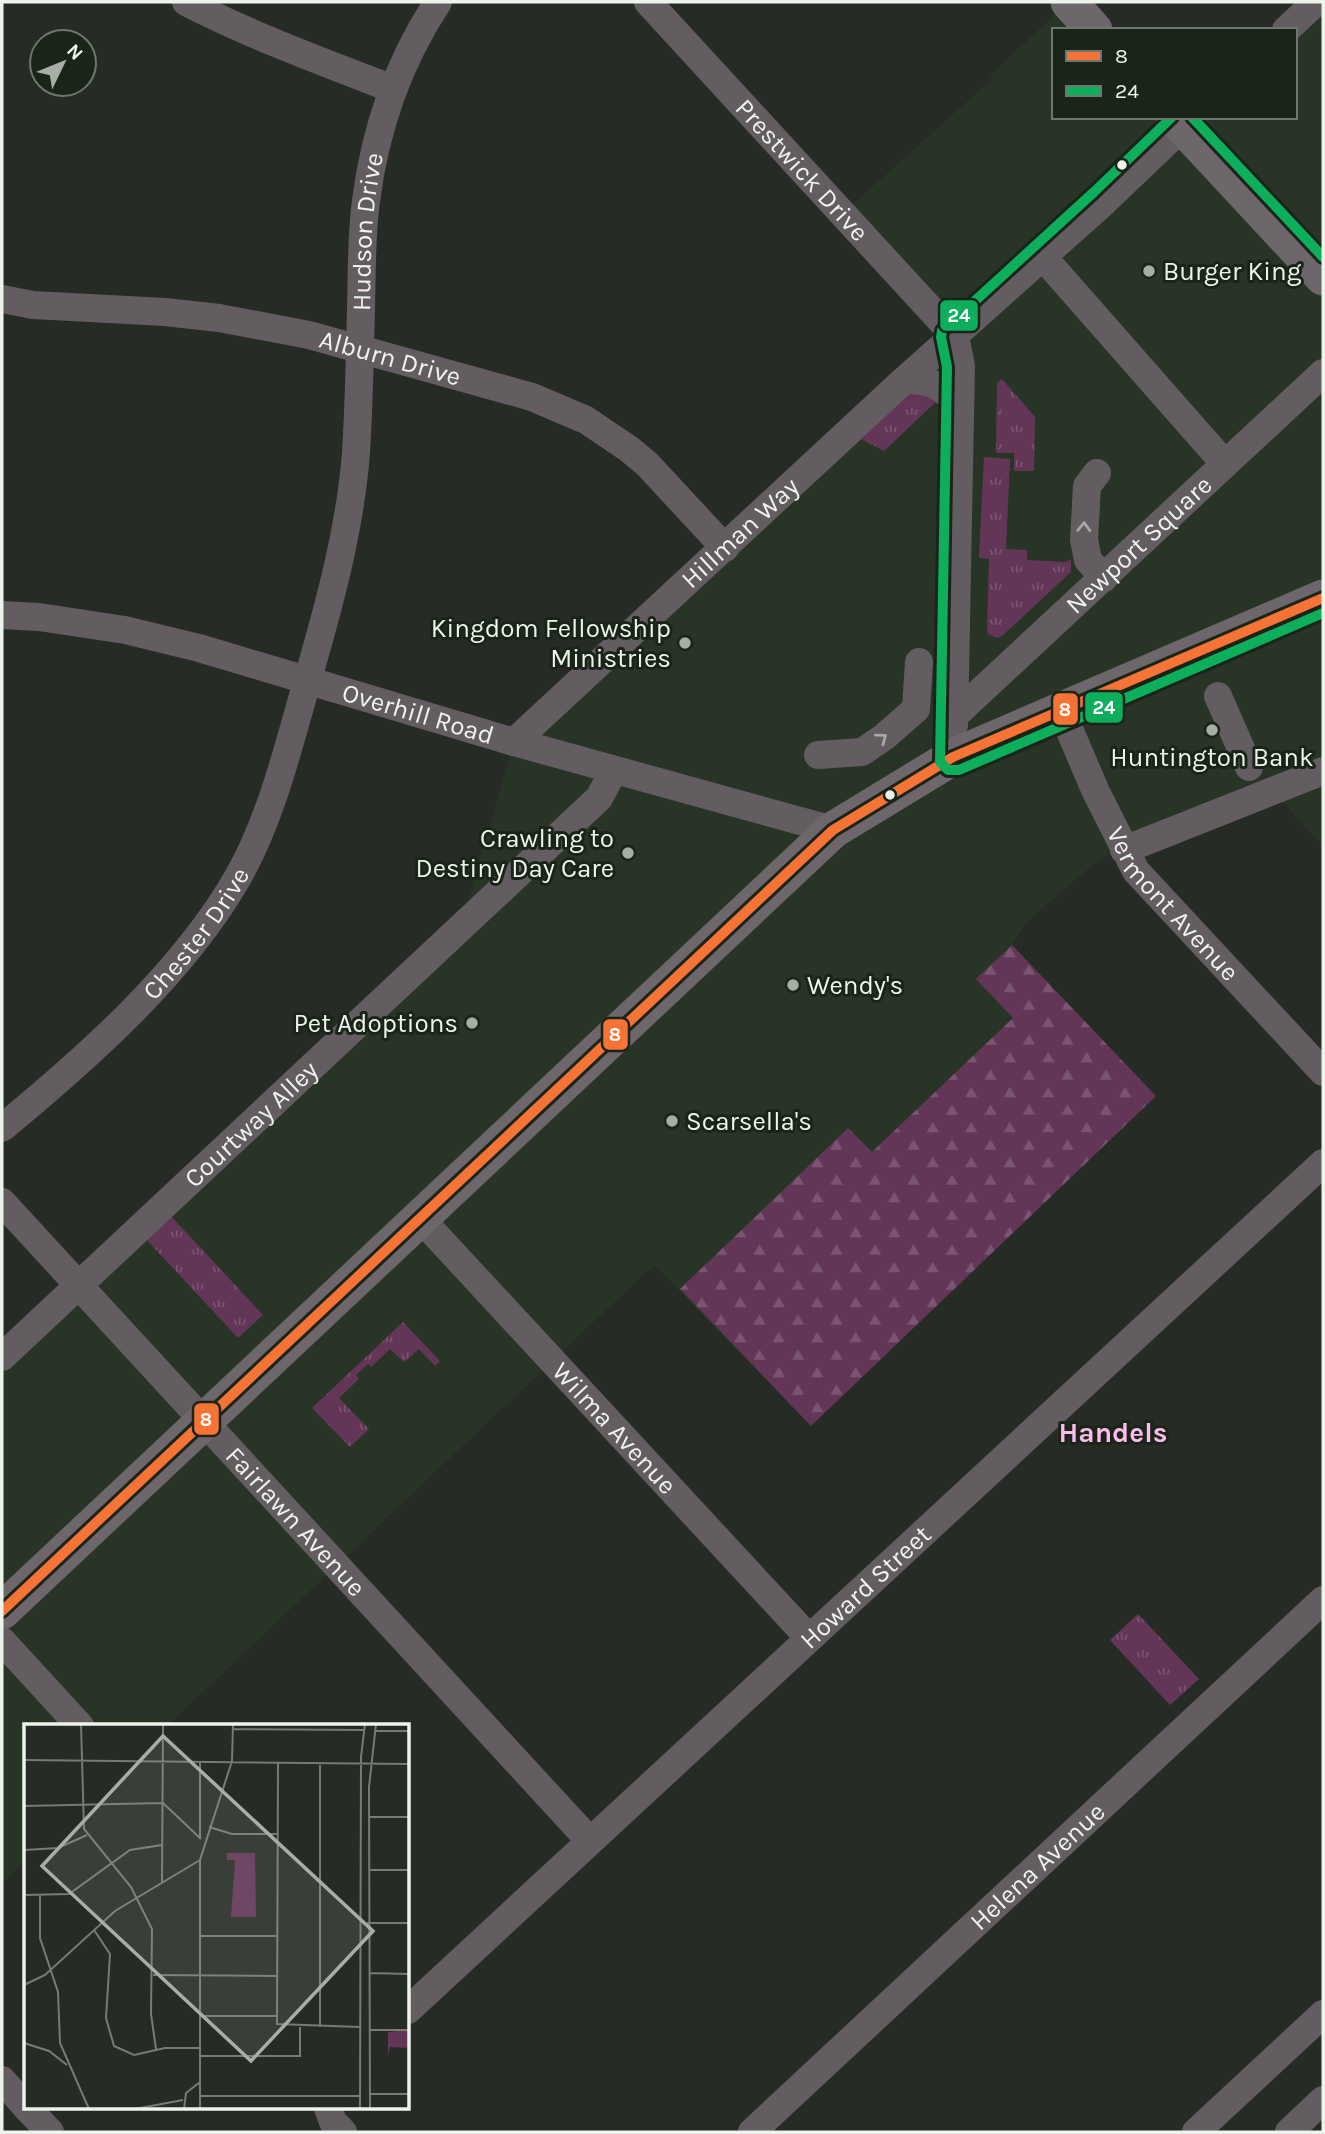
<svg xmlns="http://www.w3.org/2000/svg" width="1325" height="2134" font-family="Karla,sans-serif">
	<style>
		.built { fill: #283526 }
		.grass { fill: url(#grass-tufts) }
		.forest { fill: url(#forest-firs) }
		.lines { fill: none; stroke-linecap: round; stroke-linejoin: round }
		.minor { stroke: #635c61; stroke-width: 28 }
		.major { stroke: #6d666b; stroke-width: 37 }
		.bus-1-casing { stroke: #1a2419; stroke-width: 16 }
		.bus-2-casing { stroke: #1a2419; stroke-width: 16 }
		.bus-1 { stroke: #f57335; stroke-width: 10 }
		.bus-2 { stroke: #0daf5c; stroke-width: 10 }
		.oneway { stroke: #a8a8a6 }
		.bus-dot { fill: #edf4ec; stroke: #1a2419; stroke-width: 2.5 }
		.poi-dot { fill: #a7aea6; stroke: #1a2419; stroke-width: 2.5 }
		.labels { text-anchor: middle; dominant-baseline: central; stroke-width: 6; stroke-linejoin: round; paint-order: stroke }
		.street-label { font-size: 26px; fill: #edf4ec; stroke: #1a2419 }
		.poi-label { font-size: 26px; fill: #edf4ec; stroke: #1a2419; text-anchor: start }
		.neighbourhood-label { font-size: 28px; font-weight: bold; fill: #fdbaec; stroke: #1a2419 }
		.inset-road { fill: none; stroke: #767b75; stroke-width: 2 }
		.view { fill: #a7aea6; fill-opacity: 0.15; stroke: #a7aea6; stroke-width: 3.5 }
		.inset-edge { fill: none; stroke: #edf4ec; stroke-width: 3.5 }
		.line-badge { stroke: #1a2419; stroke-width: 2.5 }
		.badge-label { font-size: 19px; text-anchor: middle; font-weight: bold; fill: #fff }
	</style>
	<defs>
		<pattern id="grass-tufts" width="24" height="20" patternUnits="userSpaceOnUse" patternTransform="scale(1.75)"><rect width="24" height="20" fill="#633658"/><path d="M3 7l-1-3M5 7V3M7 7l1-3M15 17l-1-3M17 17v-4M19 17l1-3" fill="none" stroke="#7a5470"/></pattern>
		<pattern id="forest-firs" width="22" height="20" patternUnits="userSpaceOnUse" patternTransform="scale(1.75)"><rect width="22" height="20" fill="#633658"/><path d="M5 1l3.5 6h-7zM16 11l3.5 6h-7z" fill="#7a5470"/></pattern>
	</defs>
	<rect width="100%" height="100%" fill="#262b25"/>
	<path class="built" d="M1068,2L1094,30H1054V117H1295V30L1323,2V847L1280,799L1102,857L1029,920L1012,945L1156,1096L811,1426L654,1265L167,1726H26V1860L2,1884V1357L460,928L514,742L955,337L843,213L992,79L990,75Z"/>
	<path class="grass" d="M1002,379L1035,417L1034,471H1014V453H996L997,383Z
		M912,391L942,396L884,451L861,439Z
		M984,457L1010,459L1006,549L1027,550V560L1066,562L1071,559V572L1002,636L997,638L988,634L987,629L989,559L979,558Z
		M170,1215L263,1315L238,1338L145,1238Z
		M403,1322L440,1361L435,1366L419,1349L404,1362L390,1349L371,1367L368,1364L356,1375L359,1379L339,1398L369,1429L350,1447L312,1408Z
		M1138,1614L1199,1679L1170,1705L1110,1640Z"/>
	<path class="forest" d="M1012,945L1156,1096L811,1426L680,1289L848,1128L872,1152L1013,1018L976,979Z"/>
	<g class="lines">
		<g class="minor">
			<path d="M186,2C252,36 323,62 393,89"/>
			<path id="s1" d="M648,2L955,336"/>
			<path d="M1286,30L1316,2"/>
			<path d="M1043,257L1225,464"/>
			<path id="s2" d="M2,299L33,305L165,312L219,318L309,335L532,397L586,420L629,449L647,464L725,548"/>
			<path d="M905,380C934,380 941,386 960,406"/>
			<path d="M1097,473L1087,486L1084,540L1088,560L1104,578"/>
			<path id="s3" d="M2,615L39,617L125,630L199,648L514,742L833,830"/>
			<path d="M1218,696L1249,767"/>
			<path id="s4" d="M1061,710L1096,792L1136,871L1323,1072"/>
			<path id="s5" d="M954,716L1323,373"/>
			<path d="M954,725L961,366L955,336"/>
			<path id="s6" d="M514,742L900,384L1104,202L1193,117"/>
			<path d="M818,755L862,752L884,737L916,709L919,662"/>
			<path d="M1124,850L1323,771"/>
			<path id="s7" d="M2,1128C87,1058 183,973 238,877C273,815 289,743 309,675C330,602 350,529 356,453C359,405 360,357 361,308C362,273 361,237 366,201C375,130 399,61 438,2"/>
			<path id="s8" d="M2,1202L590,1841"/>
			<path id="s9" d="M421,1219L809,1638"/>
			<path id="s10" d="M2,1357L599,798L614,770"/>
			<path d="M2,1641L80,1726"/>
			<path id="s11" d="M408,2010L1323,1163"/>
			<path d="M2,2080L26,2107"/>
			<path d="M27,2108L50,2132"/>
			<path d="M328,2108L333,2122L343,2132"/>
			<path id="s12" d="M752,2132L1323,1600"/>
			<path d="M1196,2132L1323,2014"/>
			<path d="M1289,2132L1323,2100"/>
		</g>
		<path class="major" d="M1069,2L1094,30
			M1174,117L1323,277
			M2,1611L833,830L953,757L1323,598"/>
		<defs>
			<path id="bus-1" d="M2,1611L833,830L953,757L1323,598"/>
			<path id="bus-2" d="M1172,117L1094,192L942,331L941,337L947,367L940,762L948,770H959L1323,613
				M1192,117L1323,257"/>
		</defs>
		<use href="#bus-1" class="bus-1-casing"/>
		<use href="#bus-2" class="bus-2-casing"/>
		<use href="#bus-1" class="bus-1"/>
		<use href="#bus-2" class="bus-2"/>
	</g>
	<defs><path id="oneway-chevron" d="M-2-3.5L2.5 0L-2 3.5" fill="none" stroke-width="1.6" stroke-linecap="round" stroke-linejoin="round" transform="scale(1.75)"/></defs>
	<g class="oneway">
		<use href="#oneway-chevron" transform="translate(1084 527) rotate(-88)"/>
		<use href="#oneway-chevron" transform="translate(882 738) rotate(-37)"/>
	</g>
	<g class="bus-dot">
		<circle cx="1122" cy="165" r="6"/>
		<circle cx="890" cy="795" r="6"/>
	</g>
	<g class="poi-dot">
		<circle cx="1149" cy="271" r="7"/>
		<circle cx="685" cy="643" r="7"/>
		<circle cx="1212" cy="730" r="7"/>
		<circle cx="628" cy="853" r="7"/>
		<circle cx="793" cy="985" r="7"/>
		<circle cx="472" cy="1023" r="7"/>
		<circle cx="672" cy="1121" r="7"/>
	</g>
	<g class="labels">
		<g class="street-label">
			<text stroke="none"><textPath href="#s1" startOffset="228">Prestwick Drive</textPath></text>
			<text stroke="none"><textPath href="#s7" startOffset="1010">Hudson Drive</textPath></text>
			<text stroke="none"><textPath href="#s2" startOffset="394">Alburn Drive</textPath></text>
			<text stroke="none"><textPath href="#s6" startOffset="308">Hillman Way</textPath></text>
			<text stroke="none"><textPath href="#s5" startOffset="252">Newport Square</textPath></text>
			<text stroke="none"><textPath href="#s3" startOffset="429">Overhill Road</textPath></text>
			<text stroke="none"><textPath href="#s4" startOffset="226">Vermont Avenue</textPath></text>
			<text stroke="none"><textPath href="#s7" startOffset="276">Chester Drive</textPath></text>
			<text stroke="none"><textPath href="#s10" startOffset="341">Courtway Alley</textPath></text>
			<text stroke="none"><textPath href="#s9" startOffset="285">Wilma Avenue</textPath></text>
			<text stroke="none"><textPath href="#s8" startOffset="434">Fairlawn Avenue</textPath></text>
			<text stroke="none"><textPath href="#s11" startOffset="623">Howard Street</textPath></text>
			<text stroke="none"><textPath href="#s12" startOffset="390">Helena Avenue</textPath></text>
		</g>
		<g class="poi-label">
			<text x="1163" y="271">Burger King</text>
			<text x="671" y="628" text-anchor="end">Kingdom Fellowship<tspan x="671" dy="30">Ministries</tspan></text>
			<text x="1212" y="757" text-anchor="middle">Huntington Bank</text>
			<text x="614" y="838" text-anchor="end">Crawling to<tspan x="614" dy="30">Destiny Day Care</tspan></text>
			<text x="807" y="985">Wendy's</text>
			<text x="458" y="1023" text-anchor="end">Pet Adoptions</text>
			<text x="686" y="1121">Scarsella's</text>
		</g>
		<g class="neighbourhood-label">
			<text x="1113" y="1432">Handels</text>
		</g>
	</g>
	<g transform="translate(24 1724)">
		<rect width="385" height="385" fill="#262b25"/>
		<path d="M385,306V324L366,323L364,332V308Z" fill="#633658"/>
		<path d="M203,129H231L232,193H207L211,136H203Z" fill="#633658"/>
		<path class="inset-road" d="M57,0L60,105L107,163L128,205L127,290L132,325M209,5L340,6M351,7H385M0,36L385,40M254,38L253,300L336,303M139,79L177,115M0,82L139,79M345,93H385M185,103L208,110H253M176,114V37M0,126L34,124L63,111M345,146H385M138,159L139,0M0,171L45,170L106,126L138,121M16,171V214L34,268L36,319L65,385M343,199H385M70,206L86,230L82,294L90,322L110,331L141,324H176M176,212H253M345,249L385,250M129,251L253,252M0,261L21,251L91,187L176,136M176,292H253M296,303V39M346,306H385M0,319L25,327L43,341M176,332H276V303M346,370H385M177,372H336M111,385L159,376M160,385L162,369L176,358M176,385V136L208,37L209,0M336,385L337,33L341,0M346,385L345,63L352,0"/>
		<path class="view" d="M139,12L349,207L227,337L18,142Z"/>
		<rect width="385" height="385" class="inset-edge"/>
	</g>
	<g class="line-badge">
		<rect x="939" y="299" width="40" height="33" rx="7" fill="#0daf5c"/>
		<rect x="1084" y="691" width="40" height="33" rx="7" fill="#0daf5c"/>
		<rect x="1052" y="692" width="27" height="34" rx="7" fill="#f57335"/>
		<rect x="602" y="1018" width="27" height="33" rx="7" fill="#f57335"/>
		<rect x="193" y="1402" width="27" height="34" rx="7" fill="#f57335"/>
	</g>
	<g class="badge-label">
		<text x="959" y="322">24</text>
		<text x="1104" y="714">24</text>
		<text x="1065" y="716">8</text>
		<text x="615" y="1041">8</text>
		<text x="206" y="1426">8</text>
	</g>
	<rect width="1325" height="2134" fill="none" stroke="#edf4ec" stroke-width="7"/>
	<rect x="1052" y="28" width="245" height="91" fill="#1a2419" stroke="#6e776d" stroke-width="2"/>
	<rect x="1066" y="51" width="35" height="10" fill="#f57335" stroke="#6e776d" stroke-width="2"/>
	<text x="1115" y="63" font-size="21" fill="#edf4ec">8</text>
	<rect x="1066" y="86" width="35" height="10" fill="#0daf5c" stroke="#6e776d" stroke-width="2"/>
	<text x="1115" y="98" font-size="21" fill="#edf4ec">24</text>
	<g transform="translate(63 63) rotate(47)"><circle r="33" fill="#1a2419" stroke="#6e776d" stroke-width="2"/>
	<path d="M0-5L12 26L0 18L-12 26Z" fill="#a7aea6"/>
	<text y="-10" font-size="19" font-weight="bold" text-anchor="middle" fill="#edf4ec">N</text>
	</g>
</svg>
